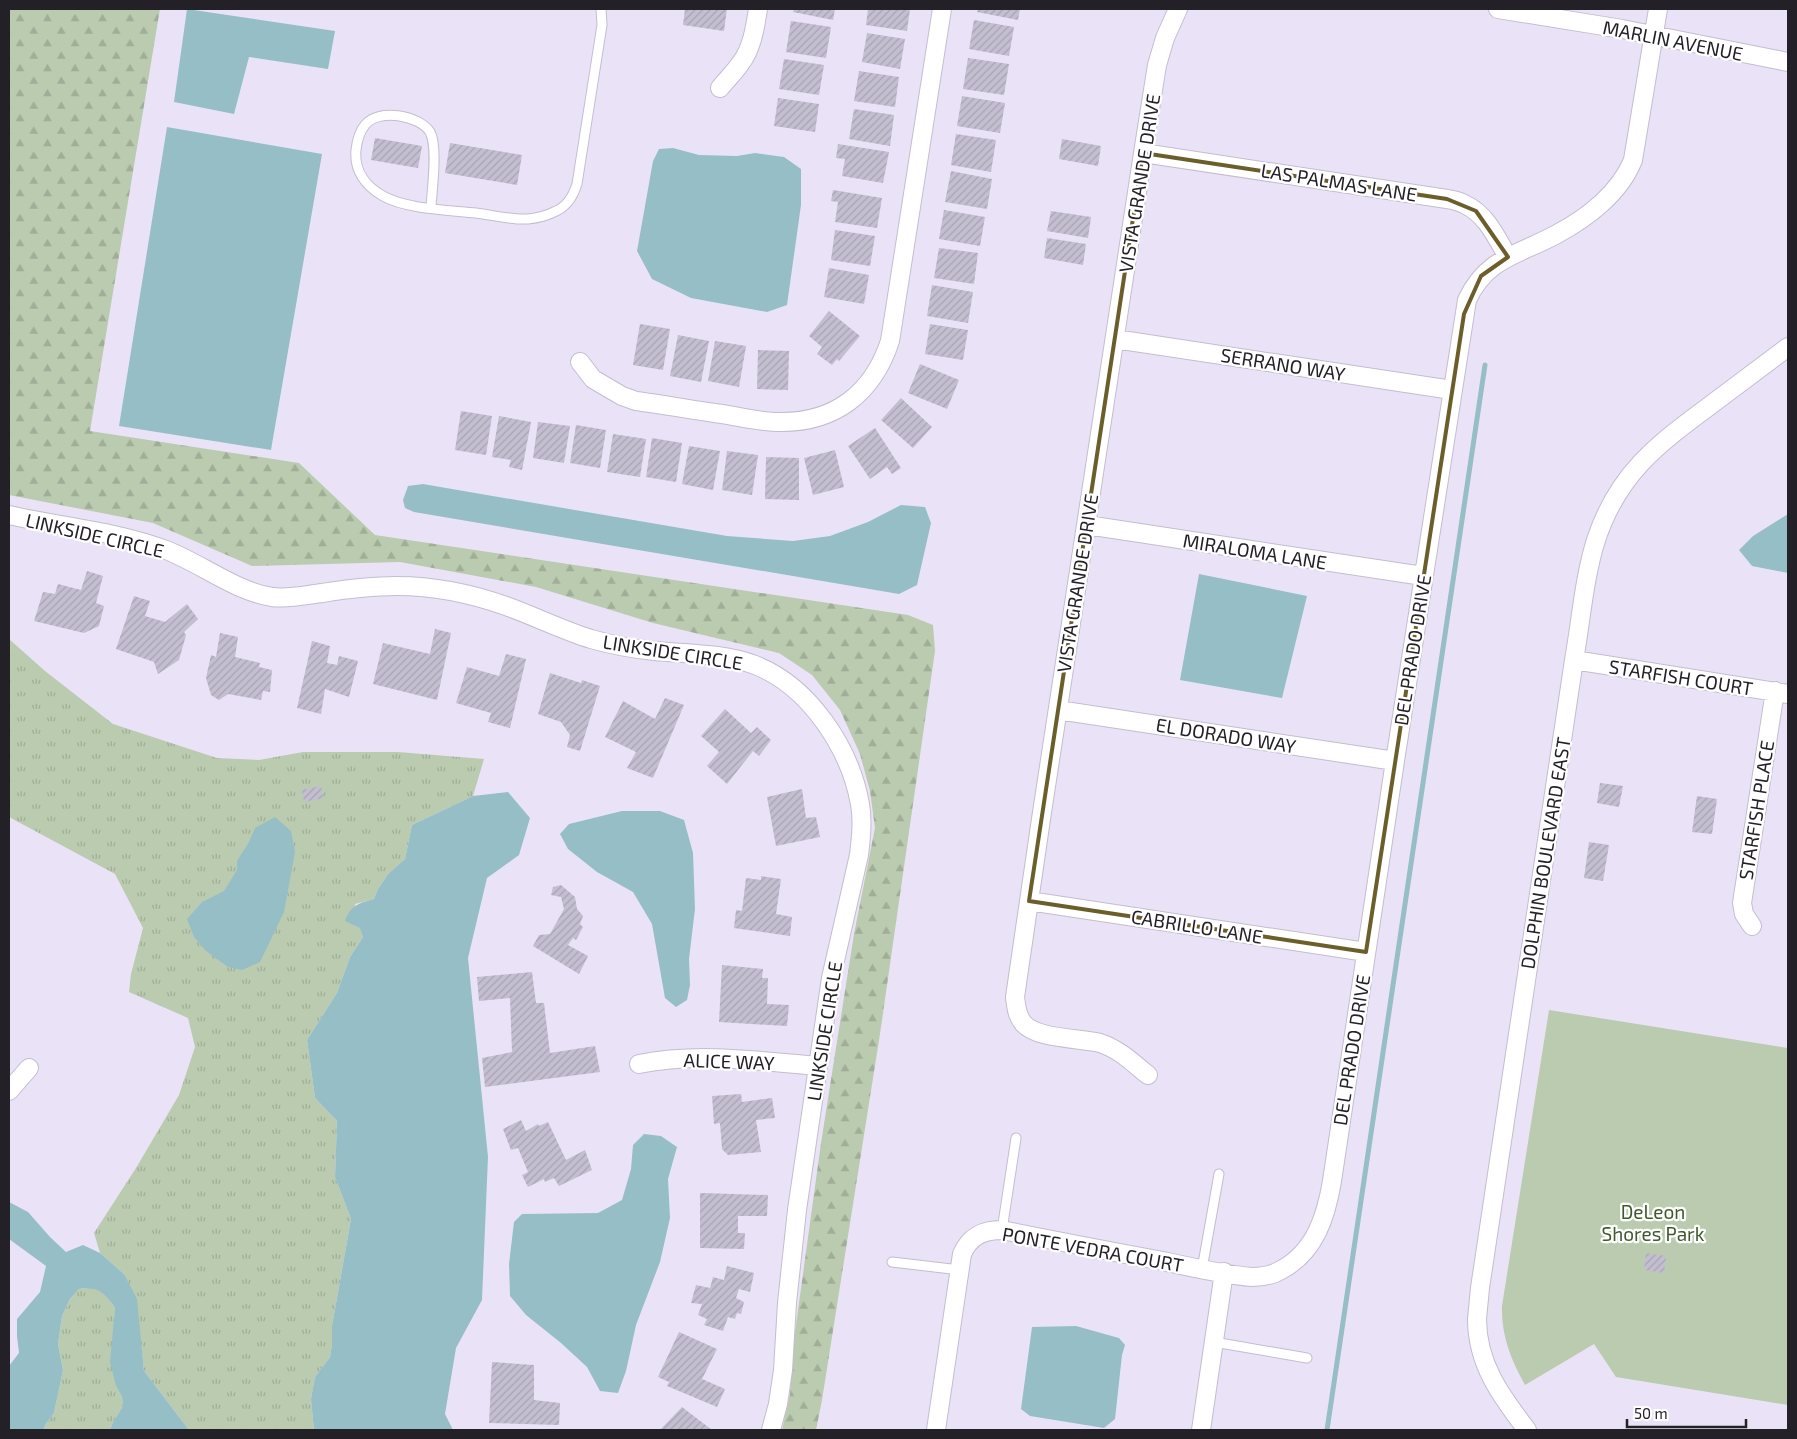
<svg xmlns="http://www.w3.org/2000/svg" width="1797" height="1439" font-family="'Exo 2',sans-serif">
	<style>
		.grass { fill: url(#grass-tufts) }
		.forest { fill: url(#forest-firs) }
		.park { fill: #bacbb0 }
		.water { fill: #96bec7 }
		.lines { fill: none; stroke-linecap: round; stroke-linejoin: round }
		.stream { stroke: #96bec7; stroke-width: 5 }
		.building { fill: url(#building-hatch) }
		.lane-casing { stroke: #c3bdcf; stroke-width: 11 }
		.street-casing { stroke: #c3bdcf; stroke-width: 20 }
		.lane { stroke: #fff; stroke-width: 9 }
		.street { stroke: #fff; stroke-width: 18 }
		.marked { fill: none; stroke: #6b5e2b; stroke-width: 4; stroke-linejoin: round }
		.labels { text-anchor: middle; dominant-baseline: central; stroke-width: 4.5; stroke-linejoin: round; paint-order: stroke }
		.street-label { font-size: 19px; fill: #232027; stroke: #fff }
		.park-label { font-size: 19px; fill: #405a2e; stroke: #fff }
	</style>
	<defs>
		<pattern id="grass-tufts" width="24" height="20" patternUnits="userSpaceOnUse" patternTransform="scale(1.25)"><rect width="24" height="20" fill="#bacbb0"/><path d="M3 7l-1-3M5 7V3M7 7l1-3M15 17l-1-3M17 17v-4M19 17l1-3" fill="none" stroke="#a0ae97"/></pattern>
		<pattern id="forest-firs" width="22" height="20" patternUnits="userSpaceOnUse" patternTransform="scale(1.25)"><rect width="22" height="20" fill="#bacbb0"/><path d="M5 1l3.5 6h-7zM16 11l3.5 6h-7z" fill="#a0ae97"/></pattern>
		<pattern id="building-hatch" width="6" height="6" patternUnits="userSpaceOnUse" patternTransform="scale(1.25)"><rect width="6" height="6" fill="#c4bed1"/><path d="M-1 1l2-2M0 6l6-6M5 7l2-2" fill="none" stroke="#a8a3b3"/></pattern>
	</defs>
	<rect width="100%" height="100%" fill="#eae3f7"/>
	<path class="grass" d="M9,639L45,671L113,724L217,758L259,760L303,752H398L484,759L473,796L412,825L405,859L388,874L378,889L374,899L355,904L363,937L350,957L337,993L307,1040L315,1098L337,1121L335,1177L351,1219L332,1326V1344L330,1357L315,1377L311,1399L314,1430H189L144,1371L141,1343L124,1274L100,1253L94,1233L136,1168L179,1095L195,1047L188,1018L129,992L131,974L143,928L115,874L9,817Z
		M91,1288L104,1292L115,1308L114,1333L116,1386L122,1397L123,1406L113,1422L110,1430H44L45,1425L54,1413L63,1370L58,1344L62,1316L70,1299L79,1289Z"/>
	<path class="forest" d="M9,9H160L90,431L299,463L375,535L908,615L933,625L935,651L880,1034L822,1400L816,1430H782L790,1394L795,1332L821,1143L854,934L875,828L870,791L860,754L840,710L812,675L779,653L653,623L536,587L400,562L252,566L153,523L9,495Z"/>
	<path class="park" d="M1549,1010L1788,1048V1405L1616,1377L1594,1344L1525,1385C1511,1360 1501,1335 1502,1306Z"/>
	<path class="water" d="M187,9L335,31L328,69L249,57L234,114L174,102Z
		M167,127L322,154L271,450L119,426Z
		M673,148L699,155L737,156L755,153L784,157L801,169V205L787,305L767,312L691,298L652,279L637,251L653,161L659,149Z
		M423,484L727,536L793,541L830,536L868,522L901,505L925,507L931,523L917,585L899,594L414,512L405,508L403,500L408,486Z
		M1788,514V573L1752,566L1739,550L1753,536Z
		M1199,574L1307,596L1282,698L1180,680Z
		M508,792L530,818L519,855L487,878L468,958L488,1157L482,1300L456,1348L445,1414L453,1430H314L311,1399L315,1377L330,1357L332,1344V1326L351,1219L335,1177L337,1121L315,1098L307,1040L337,993L350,957L363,937L360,928L345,921C350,906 359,903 374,899L378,889L388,874L405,859L412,825L473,796Z
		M622,811H660L684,820L693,853L695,909L689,959L690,985L687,1000L676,1007L665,998L652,924L633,892L597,872L568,849L560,834L569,824Z
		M275,817L291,831L295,852L284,912L260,962L242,970L228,967L206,951L194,937L187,919L202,902L224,891L237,870V861L249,842L255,828Z
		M644,1134L661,1136L677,1147L668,1179L670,1218L660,1262L636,1325L626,1371L618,1393L600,1391L587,1367L561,1343L526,1315L510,1296L509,1264L514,1222L522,1214L598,1213L622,1200L631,1169L633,1145Z
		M9,1202L28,1212L50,1237L66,1252L83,1245L100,1253L124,1274L137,1299L144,1371L189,1430H110L113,1422L123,1406L122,1397L116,1386L110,1362L115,1308C104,1292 99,1287 79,1289L70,1299L62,1316L58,1344L63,1370L54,1413L45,1425L44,1430H9V1366L19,1353L17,1336V1319L40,1292L46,1266L9,1239Z
		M1076,1326L1119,1338L1125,1345L1122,1355L1115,1419L1104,1428L1030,1416L1021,1409L1032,1327Z"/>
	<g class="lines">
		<path class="stream" d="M1327,1430L1485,365"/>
	</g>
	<path class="building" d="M685,9H727L724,31L683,25Z
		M794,9H835L833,20L793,12Z
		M868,9H910L907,31L866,25Z
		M978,9H1020L1018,20L977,12Z
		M974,20L1014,27L1009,56L969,49Z
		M791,21L831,27L826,58L786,52Z
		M867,33L905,39L900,69L862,62Z
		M968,58L1009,64L1004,95L963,89Z
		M784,59L824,65L819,95L779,89Z
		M859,71L899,77L895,107L854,101Z
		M962,96L1005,103L1000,133L957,126Z
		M778,98L819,104L815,132L774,126Z
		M854,109L894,115L890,146L849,139Z
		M956,134L996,140L991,172L951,165Z
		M375,138L422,146L418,168L371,160Z
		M1062,139L1101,146L1098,166L1059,159Z
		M450,143L522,155L517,185L445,173Z
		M838,144L889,152L883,183L842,176L845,159L836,158Z
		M951,171L992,179L987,209L945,202Z
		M833,190L882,198L877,228L835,222L838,202L831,201Z
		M944,210L985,217L980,246L939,239Z
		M1051,211L1091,217L1088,238L1047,231Z
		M835,230L875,236L870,266L831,260Z
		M1047,238L1086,244L1083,265L1044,258Z
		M939,248L978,253L974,284L934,278Z
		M829,268L869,275L864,304L824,297Z
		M932,285L973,292L968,323L927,316Z
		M829,311L860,336L839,361L837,359L832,365L817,354L822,347L809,336Z
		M640,324L670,329L663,370L633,365Z
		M930,324L968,330L963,360L925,354Z
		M678,335L709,341L701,382L670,376Z
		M715,341L746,346L739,387L708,381Z
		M758,350L789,351L788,390L757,389Z
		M920,364L959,380L947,409L908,393Z
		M901,398L932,427L913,448L881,420Z
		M461,411L492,416L486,455L455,450Z
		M499,416L531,422L522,470L509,467L511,460L492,457Z
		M538,422L570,426L564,463L533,458Z
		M576,425L606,430L600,468L570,463Z
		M875,428L901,468L892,474L887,467L870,479L848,446Z
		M613,434L646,439L640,477L607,472Z
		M652,438L682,443L676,482L646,477Z
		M689,446L720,451L713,490L682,484Z
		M835,450L844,487L813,495L804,458Z
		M727,451L758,455L752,495L722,490Z
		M766,457L799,458V500L765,499Z
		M87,571L103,576L96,603L104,606L99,626L84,633L34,621L43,592L55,594L58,584L81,590Z
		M134,596L150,601L145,616L165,622L187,604L198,619L184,632L186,635L179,660L158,674L154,662L116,649Z
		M435,629L451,633L437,700L373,684L383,643L430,654Z
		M220,633L238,637L235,657L260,663L259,667L272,670L270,692L263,691L261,700L228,694L219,700L211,695L206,678L211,655L216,657Z
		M312,641L330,646L327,663L337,665L339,656L358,661L349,697L325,689L321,714L297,708Z
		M506,654L526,659L510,728L488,722L491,713L456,703L467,667L499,676Z
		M550,673L581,683L582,680L600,686L580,751L567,747L570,735L561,722L538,714Z
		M665,698L684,705L653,778L627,768L636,752L605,737L623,701L655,719Z
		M725,709L751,733L757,727L771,740L759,756L753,751L727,784L707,766L719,752L701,736Z
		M1600,783L1623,786L1619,807L1597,803Z
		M321,786L323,798L304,802L302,790Z
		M802,789L806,818L816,817L820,837L776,846L767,797Z
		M1697,796L1717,799L1712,834L1692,832Z
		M1589,842L1609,845L1603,881L1584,878Z
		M761,876L781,879L776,914L792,917L790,936L734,928L736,910L742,911L746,878L761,880Z
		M561,885L575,897L577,909L583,916L580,924L583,927L576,940L573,938L568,945L588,956L579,974L533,946L539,935L550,934L564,909L561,897L551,895L553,887Z
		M722,965L763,969L762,978H768L767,1004L789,1005L787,1026L719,1022Z
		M532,972L536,1003H544L550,1053L595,1046L600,1072L485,1087L482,1058L512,1052L510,998L479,1001L477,977Z
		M741,1094L742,1102L772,1098L775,1118L756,1120L761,1152L728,1155L722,1149L720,1123L714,1124L712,1096Z
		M521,1120L526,1131L538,1124L539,1126L548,1122L566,1160L585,1150L592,1170L559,1186L554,1178L545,1182L544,1179L528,1187L522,1175L528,1172L518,1148L511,1150L503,1129Z
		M700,1193L768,1195L767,1216H738V1233H745L744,1249L700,1248Z
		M1646,1253L1666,1256L1664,1273L1644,1270Z
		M727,1266L754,1273L750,1292L739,1289L736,1298L744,1302L741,1314L737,1313L735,1319L728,1317L723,1331L704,1325L707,1319L698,1315L702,1304L691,1303L696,1285L710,1288L713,1277L724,1280Z
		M679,1332L717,1349L702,1379L725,1389L717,1407L667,1386L669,1382L658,1377Z
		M492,1362L534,1365V1400L560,1403L559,1425L489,1423Z
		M682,1407L712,1430H660Z"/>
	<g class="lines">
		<defs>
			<path id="lane" d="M431,207C432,190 438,146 430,132C419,115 378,108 365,125C360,131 357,141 356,150C354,170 365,186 383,196C406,209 448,210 476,213C493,215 511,220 528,219C537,218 546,216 554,212C567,207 573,197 577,184L602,25L601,9
				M1002,1230L1016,1138
				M892,1262L960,1270
				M1202,1269L1219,1174
				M1214,1342L1307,1358"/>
			<path id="street" d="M1498,9L1622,29L1788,62
				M720,88C726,80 734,73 740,64C752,49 755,28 758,9
				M1143,153L1447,199C1454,200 1461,202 1466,205C1487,215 1497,239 1508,257
				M1115,339L1452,390
				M580,362L593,379L622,396L636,401C665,405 694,410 722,414C741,417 760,422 779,422C835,423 873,393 890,341L942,9
				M9,515C61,527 116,531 166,550C200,563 237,592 272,597C288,599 306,595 322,593C347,589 372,586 397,586C433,586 472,594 506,606C534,616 562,630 591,639C612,645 633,649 655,651C688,654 723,653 755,665C809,686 850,748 860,804C863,821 861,838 859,855L831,978L797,1210L787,1303L783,1370L778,1404L771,1430
				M1087,525L1423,576
				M1574,660L1788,694
				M1058,710L1395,761
				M1029,901L1366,952
				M1752,926L1744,914L1742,903L1775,691
				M639,1064C698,1052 759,1061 818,1066
				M1148,1075C1133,1063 1119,1049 1100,1043C1079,1038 1036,1039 1023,1023C1017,1016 1016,1006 1015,997L1041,819L1143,153L1157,65L1165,38L1178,9
				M9,1091L29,1068
				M936,1430L962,1254C970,1236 983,1230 1002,1230C1056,1241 1109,1251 1163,1261C1190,1267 1225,1275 1252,1277C1262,1277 1273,1275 1281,1270C1315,1252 1326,1217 1332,1181L1395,761L1467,300C1487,257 1519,255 1557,234C1587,218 1620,193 1633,160L1658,9
				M1201,1430L1224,1272
				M1527,1430C1501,1396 1477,1364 1477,1319C1478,1309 1479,1298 1480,1288L1574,660C1581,621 1584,578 1596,540C1618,473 1658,444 1712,404C1737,385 1763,366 1788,347"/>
		</defs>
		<use href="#lane" class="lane-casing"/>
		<use href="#street" class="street-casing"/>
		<use href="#lane" class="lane"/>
		<use href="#street" class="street"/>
	</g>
	<path class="marked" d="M1143,153L1447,199L1476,211L1508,257L1481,276L1464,314L1366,952L1029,901Z"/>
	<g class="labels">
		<g class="street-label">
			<text transform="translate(1673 40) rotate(11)">MARLIN AVENUE</text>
			<text transform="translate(1339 182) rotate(9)">LAS PALMAS LANE</text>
			<text transform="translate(1139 183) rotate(-81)">VISTA GRANDE DRIVE</text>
			<text transform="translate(1283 364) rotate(9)">SERRANO WAY</text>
			<text transform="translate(95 535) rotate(13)">LINKSIDE CIRCLE</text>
			<text transform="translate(1255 551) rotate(9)">MIRALOMA LANE</text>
			<text transform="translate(1077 583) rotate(-81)">VISTA GRANDE DRIVE</text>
			<text transform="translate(1412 650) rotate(-81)">DEL PRADO DRIVE</text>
			<text transform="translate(673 652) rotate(9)">LINKSIDE CIRCLE</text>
			<text transform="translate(1681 677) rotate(9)">STARFISH COURT</text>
			<text transform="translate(1226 735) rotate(9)">EL DORADO WAY</text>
			<text transform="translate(1756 810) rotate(-81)">STARFISH PLACE</text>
			<text transform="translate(1545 853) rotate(-81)">DOLPHIN BOULEVARD EAST</text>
			<text transform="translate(1197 926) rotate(9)">CABRILLO LANE</text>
			<text transform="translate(824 1031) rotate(-81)">LINKSIDE CIRCLE</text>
			<text transform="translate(1351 1050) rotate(-81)">DEL PRADO DRIVE</text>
			<text transform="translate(729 1061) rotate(2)">ALICE WAY</text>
			<text transform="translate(1093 1249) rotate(10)">PONTE VEDRA COURT</text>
		</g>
		<g class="park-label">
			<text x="1653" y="1211">DeLeon<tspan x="1653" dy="22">Shores Park</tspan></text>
		</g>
	</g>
	<rect width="1797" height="1439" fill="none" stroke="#232027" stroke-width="20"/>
	<path d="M1627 1419v8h119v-8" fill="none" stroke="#232027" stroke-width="2.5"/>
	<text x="1634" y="1419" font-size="15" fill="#232027" stroke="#ffffff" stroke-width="4" paint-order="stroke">50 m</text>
</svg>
